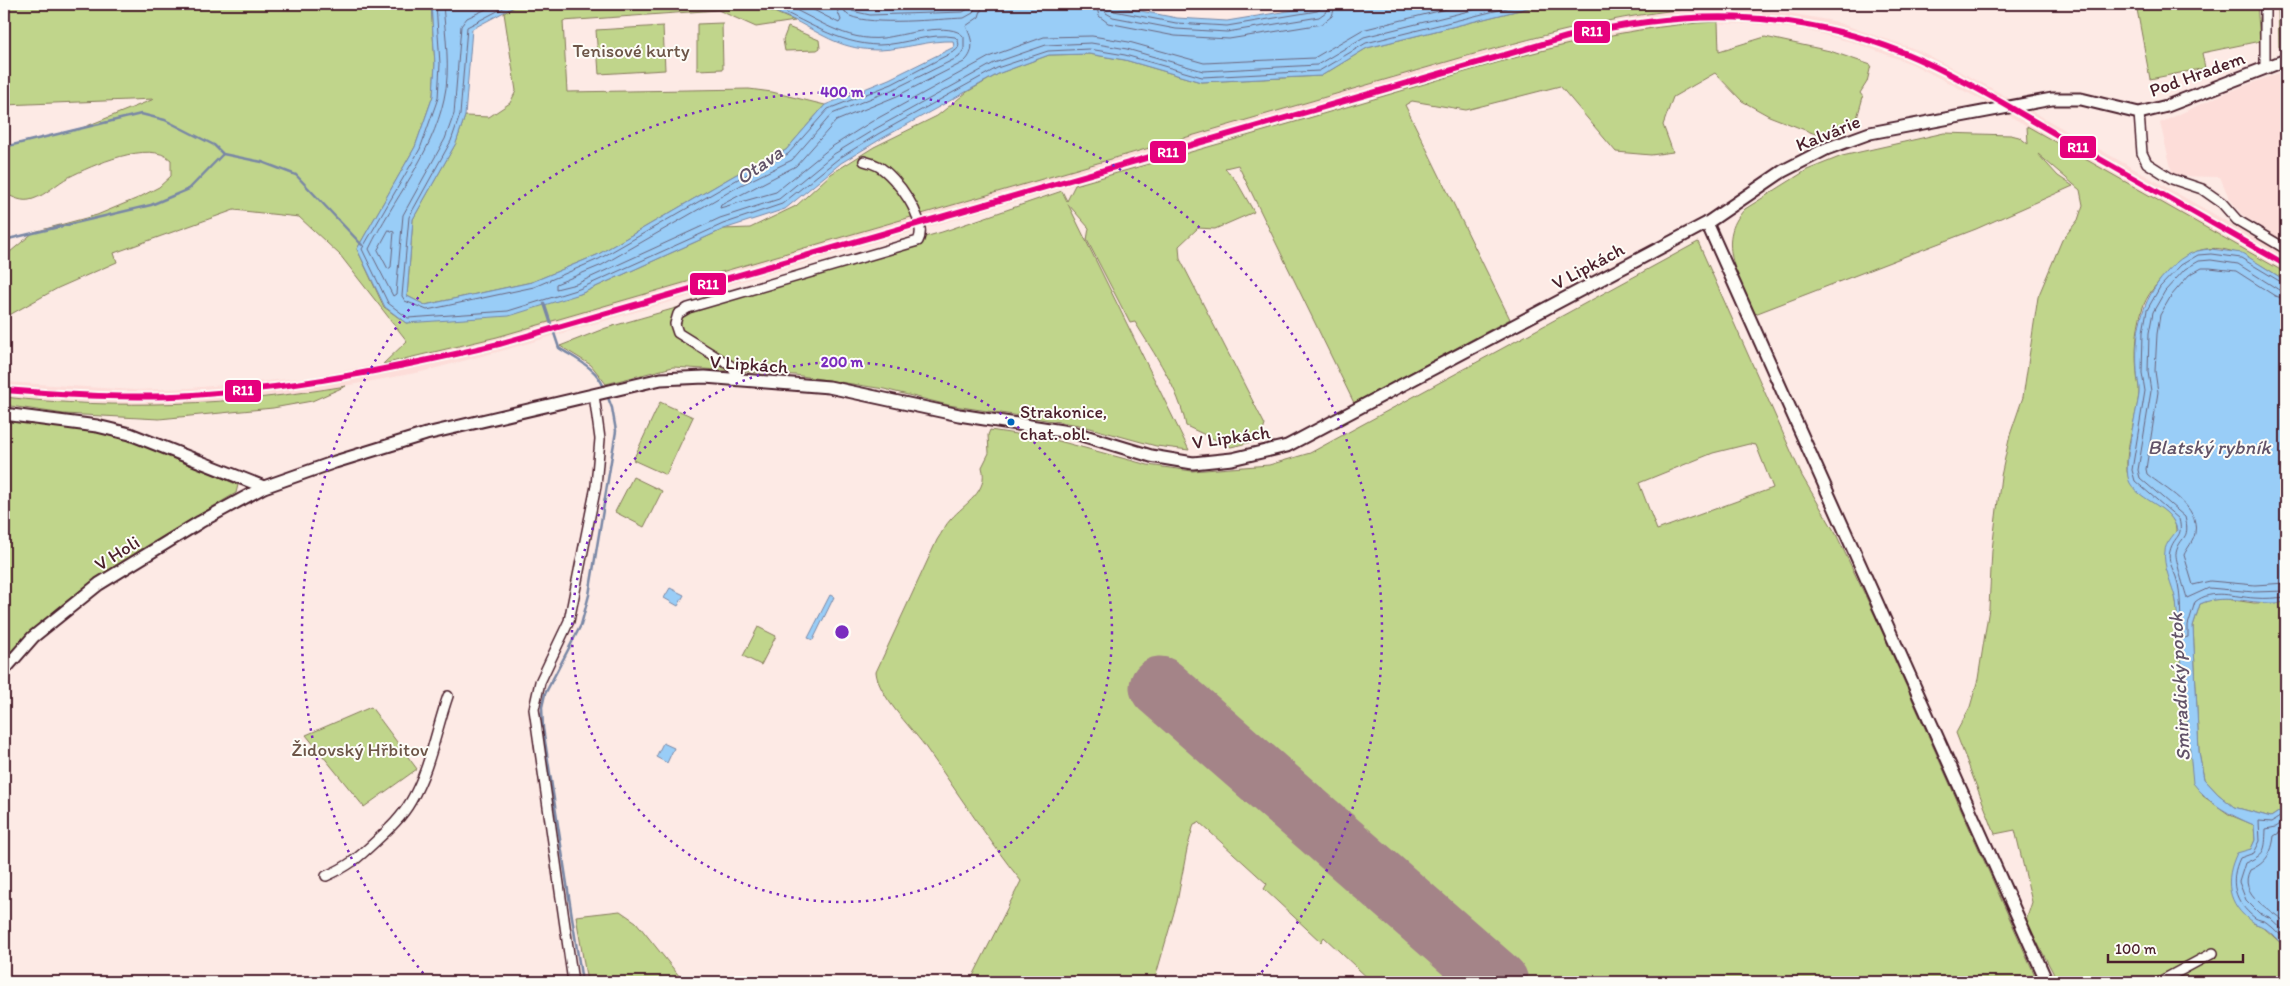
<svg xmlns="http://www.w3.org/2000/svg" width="2290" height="986" font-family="Itim,sans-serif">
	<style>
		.built { fill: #fdddd9 }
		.green { fill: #c0d58b; stroke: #857a5b; fill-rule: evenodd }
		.water { fill: #99cdf7; stroke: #7987a5 }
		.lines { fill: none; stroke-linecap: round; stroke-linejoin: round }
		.shore { stroke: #6a657d; stroke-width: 1 }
		.stream { stroke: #7987a5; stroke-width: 2.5 }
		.runway { stroke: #a48488; stroke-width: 61 }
		.minor-casing { stroke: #4a1f2b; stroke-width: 12 }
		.tertiary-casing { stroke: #4a1f2b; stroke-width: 15 }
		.minor { stroke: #fdfcf7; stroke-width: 9 }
		.tertiary { stroke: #fdfcf7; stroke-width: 11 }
		.rail-1-casing { stroke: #fdfcf7; stroke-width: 10 }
		.rail-1 { stroke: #e5007d; stroke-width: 6 }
		.ring { fill: none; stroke: #7b2cbf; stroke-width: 2.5; stroke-dasharray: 2.5 5 }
		.bus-dot { fill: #0065bd; stroke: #fdfcf7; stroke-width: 2 }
		.labels { text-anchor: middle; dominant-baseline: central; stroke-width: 4; stroke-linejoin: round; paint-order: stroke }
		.bus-label { font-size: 18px; fill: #4a1f2b; stroke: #fdfcf7; text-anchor: start }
		.park-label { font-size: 19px; fill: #6d5648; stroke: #fdfcf7 }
		.street-label { font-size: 19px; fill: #4a1f2b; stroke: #fdfcf7 }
		.water-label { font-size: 20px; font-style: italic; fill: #625368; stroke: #fdfcf7 }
		.centre { fill: #7b2cbf; stroke: #fdfcf7; stroke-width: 2.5 }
		.ring-label { font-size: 15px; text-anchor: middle; font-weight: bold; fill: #7b2cbf; stroke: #fdfcf7; stroke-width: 4; stroke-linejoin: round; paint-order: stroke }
		.line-badge { stroke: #fdfcf7; stroke-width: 2 }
		.badge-label { font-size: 14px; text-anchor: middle; font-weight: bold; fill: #fff }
	</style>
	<rect width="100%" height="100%" fill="#fdeae5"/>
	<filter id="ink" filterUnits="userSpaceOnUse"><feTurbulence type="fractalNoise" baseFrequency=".02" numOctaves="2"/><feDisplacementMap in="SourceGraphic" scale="10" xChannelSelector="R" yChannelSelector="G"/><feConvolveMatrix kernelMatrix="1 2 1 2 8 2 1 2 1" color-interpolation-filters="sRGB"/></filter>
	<g filter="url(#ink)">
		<path class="built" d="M1718,7L1778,11L1833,21L1918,50L1984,84L2286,255V273L1976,97L1912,64L1855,43L1805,30L1752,24L1686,23L1614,35L1471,70L501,351L421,372L312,392L191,403L135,405L4,397V382L135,390L190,388L310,377L418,357L497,337L1467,56L1654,12Z
			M2286,70V244L2242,215L2229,198L2220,177L2173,176L2160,123L2223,94Z"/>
		<path class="green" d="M4,4H431L435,64L433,96L415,147L357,249L384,307L406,323L580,294L724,229L750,228L796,206L831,174L874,147L937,116L967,92L1000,73L1049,55L1089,54L1125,60L1201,82L1321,76L1367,48L1544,4H1721L1718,7C1633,10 1549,34 1467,56L497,337L383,364L407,341L340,255L299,217L234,210L114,253L117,262L58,288L4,318V257L34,232L97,215L138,198L159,187L171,176V160C150,139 91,166 69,177C57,183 46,195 33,199C22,203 13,197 4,193V147L82,128L154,99L4,105Z
			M519,4H755L795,21L756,27L718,10L563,21L567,92L749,89L772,92L825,105L786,150L735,175L597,255L532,282L425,305L407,296L413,219L456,143L465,116L489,117L510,103L516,91L504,13Z
			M2136,4H2257L2260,41L2202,53L2205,68L2150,79Z
			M2278,4H2286V45L2279,47Z
			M1718,22L1719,51L1765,37L1830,51L1871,65L1867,82L1860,93L1863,97L1857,118L1823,137L1769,116L1742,101L1715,73L1673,97L1663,125L1673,152L1651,155L1616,152L1560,86L1466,110L1412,101L1405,105L1510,319L1354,403L1238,165L1225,168L1237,182L1254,212L1215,229L1198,228L1179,246L1180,259L1265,425L1260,440L1231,447L1186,426C1179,388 1154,354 1135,322L1130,323L1087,240L1089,228L1068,204L1189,450L1156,446L1079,425L948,405L884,389L795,375L673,367L606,384L591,365L560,346L606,328L942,232L1062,191L1067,201L1075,185C1184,154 1293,123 1401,91C1502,61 1613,26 1718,22Z
			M722,23L723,69L697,70V24Z
			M663,26L665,70L599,74L596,30Z
			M788,27L819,40L820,48L817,50L785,51L783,40Z
			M2027,126L2286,273V281C2245,255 2208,227 2167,273C2157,283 2146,296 2142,310C2136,329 2135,355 2137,374C2137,380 2140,387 2139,393C2137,417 2125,447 2127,471C2130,498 2175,506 2176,529C2177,541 2169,557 2166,569C2181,597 2178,636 2182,667C2187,710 2195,753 2203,796L2230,815L2254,825L2255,840L2251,849L2253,923L2262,926L2286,948V982H2058L2026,921L2032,902L2015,830L1995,834L1956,733L1970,707L1978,679L1989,608L1992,550L2001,476L2010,435L2023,397L2038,297L2062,240L2078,220L2083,205L2080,190L2038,154L2058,176L2073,186L1976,229L1755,314C1740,280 1714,241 1745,209L1807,170L1842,156L1944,133L2011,135L2019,137L2028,144Z
			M1698,242L1802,476L1836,534L1875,616L2038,982H1372L1324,937L1321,942L1264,889L1267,884L1199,822L1194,824L1187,849L1177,902L1154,982H970L1021,881C986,837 956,790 924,745C910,726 878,695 876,672L937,540C942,533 945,525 951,519C965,503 989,492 982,467L989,453L988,435L990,430L1055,440L1148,465L1192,471L1269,465L1310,453ZM1749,444L1756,445L1773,488L1657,530L1639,483L1713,453Z
			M346,386L312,401L273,408L159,419L64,414L4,405V397C118,410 233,405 346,386Z
			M660,402L693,417L666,475L633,460Z
			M4,421L121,434L238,485L236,493C154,542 68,587 4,659Z
			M633,477L662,491L644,527L615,512Z
			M2226,599L2254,603L2286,602V807L2271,817L2234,807L2218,794L2204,779L2199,752L2193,626L2200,604L2210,600Z
			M758,627L776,636L761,665L743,656Z
			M371,707L417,769L364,807L306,735Z
			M620,911L636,922L684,982H587L576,916Z"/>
		<path class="water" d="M431,4H519L472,29L465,116L456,143L413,219L407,296L425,305L532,282L597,255L735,175L786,150L825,105L889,79L954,47L953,41C929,40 905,49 880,50C842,50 825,36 794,20C781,14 768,9 755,4H843L870,10L962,7L971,4H1105L1177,18L1227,21L1331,4H1544L1367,48L1321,76L1201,82L1125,60L1089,54L1049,55L1000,73L881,139L841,163L785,209L724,229L580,294L509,316L406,323L385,307L357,249L415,147L433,96L435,64Z
			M2211,249L2242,253L2286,281V602C2258,607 2226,592 2200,604L2193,626L2199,752L2204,779L2218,794L2234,807L2271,817L2286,807V948C2279,941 2271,932 2263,927C2260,925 2255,924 2252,922C2227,904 2224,880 2237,853L2251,849L2255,840L2254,825C2230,815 2209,804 2193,783L2176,601C2173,586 2162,565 2165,551C2165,544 2173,536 2177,530C2172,506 2141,502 2130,483C2121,468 2137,412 2139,394C2140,386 2137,379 2137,371C2135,332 2140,302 2166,273C2179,258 2191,250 2211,249Z
			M670,588L684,595L678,606L664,598Z
			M830,595L834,597L813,640L808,638Z
			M663,743L674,748L667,763L656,757Z"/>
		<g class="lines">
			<path class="shore" d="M436,4L440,64L438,98L420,149L362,249L388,303L408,318L508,311L579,289L723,224L782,204L838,159L878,134L997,68L1048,51L1089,49L1125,55L1202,77L1319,71L1366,43L1523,4
				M443,4C445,34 451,70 444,99C432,155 393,199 369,249L393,296L396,294L403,215L445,139L454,114L461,26L467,18L497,4
				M511,4L467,27L460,115L451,141L409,217L402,296L405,301L427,310L534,287L599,259L738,179L788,154L828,109L892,84L955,51C960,48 960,41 955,37C930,32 904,45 879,45C837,44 805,20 767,4
				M783,4C816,18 845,42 883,38C901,36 952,20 964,37V49L959,57L894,89L832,114L792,160L741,185L602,265L556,284V289L576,284L720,218L779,199L834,154L875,129L994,63L1046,45L1091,43L1127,49L1203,71L1317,65L1364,37L1497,4
				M802,4L839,23L841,20L835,4
				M843,4C843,9 845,14 850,16C872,26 938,19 964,18L973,13L976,4
				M849,4L852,11L870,15L963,12L968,9L969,4
				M983,4L979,17L966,26C972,39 976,51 964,62L897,96L836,121L796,166L721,205L720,208L776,192L830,148L871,122L991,56L1044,37L1092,36L1129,42L1204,63L1314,58L1362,30L1467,4
				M1096,4L1099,16L1108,23L1175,36L1229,39L1322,24L1332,16L1336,4
				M1103,4L1106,13L1113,17L1176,29L1227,32L1319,17L1326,12L1328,4
				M1109,4L1114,11L1176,23L1227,26L1317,11L1321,8L1322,4
				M389,230L394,232L391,267L388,269L378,250Z
				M2286,285L2241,258L2211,254L2198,255L2181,265L2160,287L2147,310L2143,332L2142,373L2145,391L2132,470L2135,481L2179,519C2184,538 2174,535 2170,551C2167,560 2173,569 2176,577C2183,596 2178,619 2184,638L2188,637V625L2195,602C2212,588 2235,597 2254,598C2265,599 2276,598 2286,597
				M2286,291L2279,290L2238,264L2211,260L2199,261L2185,269L2165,291L2153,312L2149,333L2148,372L2151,391L2138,470L2140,478L2185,517C2191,541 2180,535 2176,553C2175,559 2185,591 2187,598L2209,588L2254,592L2286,591
				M2286,299L2275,296L2236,271L2210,268H2202L2189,275L2171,296L2160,315L2157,334L2155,371L2158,392L2146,469L2147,474C2165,489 2200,506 2195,533C2194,541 2187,548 2184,555L2193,585L2210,581L2255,585L2286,583
				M2286,813L2272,822L2259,821L2260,841L2254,853L2240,858C2229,881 2234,902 2255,918C2258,920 2262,920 2266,922C2273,927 2280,935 2286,941
				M2286,820L2276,827L2266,829C2265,851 2266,854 2245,863L2239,882L2246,900L2259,913L2269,917L2286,933
				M2286,829L2274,836C2272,853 2266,863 2250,870C2237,895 2271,909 2286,923"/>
			<path class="stream" d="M4,147L141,114L165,120L214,145L223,154
				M4,240L151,205L189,189L223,154L262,162L296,175L362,245
				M544,303L559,348C576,359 597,368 604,388
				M582,982L543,728L542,707L545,694L581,625L589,595L616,431L612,408L607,395"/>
			<path class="runway" d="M1160,687L1498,982"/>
			<defs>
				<path id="minor" d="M2265,4V68
					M2139,113L2142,153L2147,163L2172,179L2202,189L2222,203L2237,220L2286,249
					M740,380L731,366L678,333L675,324L678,314L688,308L918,241C929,221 896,176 878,166C874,164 868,162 864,161
					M326,876C349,866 357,859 376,841C389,829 402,817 411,801C430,769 436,730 448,696
					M573,982L534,709L540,682L569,621L596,486L600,439L594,395
					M2159,982L2213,953"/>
				<path id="tertiary" d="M1707,223L2047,982
					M4,414L97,426L130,434L264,487
					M4,670L33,637L99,584L200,522L264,487L335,462L426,434L661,379L705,377L829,387L959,415L1075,433L1151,456L1193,463L1232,459L1287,446L1707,223L1783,171L1826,149L1870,133L2052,99H2081L2139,113L2167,106L2286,60"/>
			</defs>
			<use href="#minor" class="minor-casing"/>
			<use href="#tertiary" class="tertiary-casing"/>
			<use href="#minor" class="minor"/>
			<use href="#tertiary" class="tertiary"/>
			<defs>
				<path id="rail-1" d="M4,390C67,395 130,399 193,395C297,388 398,368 499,344L1567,37C1682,9 1791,8 1902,52C1958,75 2009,107 2061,137C2136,180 2211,222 2286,265"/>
			</defs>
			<use href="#rail-1" class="rail-1-casing"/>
			<use href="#rail-1" class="rail-1"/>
		</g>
	</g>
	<g class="ring">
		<circle cx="842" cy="632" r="270"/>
		<path d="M428 979A540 540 0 1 1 1256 979"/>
	</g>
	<circle class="bus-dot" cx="1011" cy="422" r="4.5"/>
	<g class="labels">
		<g class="bus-label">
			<text x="1020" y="412">Strakonice,<tspan x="1020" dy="22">chat. obl.</tspan></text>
		</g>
		<g class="park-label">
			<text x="631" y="50">Tenisové kurty</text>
			<text x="360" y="749">Židovský Hřbitov</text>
		</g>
		<g class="street-label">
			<text transform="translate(2197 74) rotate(-20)">Pod Hradem</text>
			<text transform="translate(1828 133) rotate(-22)">Kalvárie</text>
			<text transform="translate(1588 266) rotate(-28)">V Lipkách</text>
			<text transform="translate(749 364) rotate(4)">V Lipkách</text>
			<text transform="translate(1231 437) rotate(-8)">V Lipkách</text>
			<text transform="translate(117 553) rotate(-32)">V Holi</text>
		</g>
		<g class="water-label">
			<text transform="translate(759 165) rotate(-35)">Otava</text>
			<text x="2209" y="447">Blatský rybník</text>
			<text transform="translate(2179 687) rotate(-93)">Smiradický potok</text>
		</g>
	</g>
	<circle cx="842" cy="632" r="8" class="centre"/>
	<g class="ring-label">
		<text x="842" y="97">400 m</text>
		<text x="842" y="367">200 m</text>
	</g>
	<g class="line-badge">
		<rect x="1573" y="20" width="38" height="24" rx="5" fill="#e5007d"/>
		<rect x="2059" y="135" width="38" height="24" rx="5" fill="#e5007d"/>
		<rect x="1149" y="140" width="38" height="24" rx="5" fill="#e5007d"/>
		<rect x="689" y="272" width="38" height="24" rx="5" fill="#e5007d"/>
		<rect x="224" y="379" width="38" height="24" rx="5" fill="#e5007d"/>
	</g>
	<g class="badge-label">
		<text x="1592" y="36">R11</text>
		<text x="2078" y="152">R11</text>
		<text x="1168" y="157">R11</text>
		<text x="708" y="289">R11</text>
		<text x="243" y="395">R11</text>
	</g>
	<rect width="2290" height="986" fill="none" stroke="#fdfcf7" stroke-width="20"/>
	<rect x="10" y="10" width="2270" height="966" fill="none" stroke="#4a1f2b" stroke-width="2" filter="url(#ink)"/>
	<path d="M2108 954v8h135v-8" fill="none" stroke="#4a1f2b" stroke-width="2.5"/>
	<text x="2115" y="954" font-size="15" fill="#4a1f2b" stroke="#fdfcf7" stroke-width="4" paint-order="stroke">100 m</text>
</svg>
